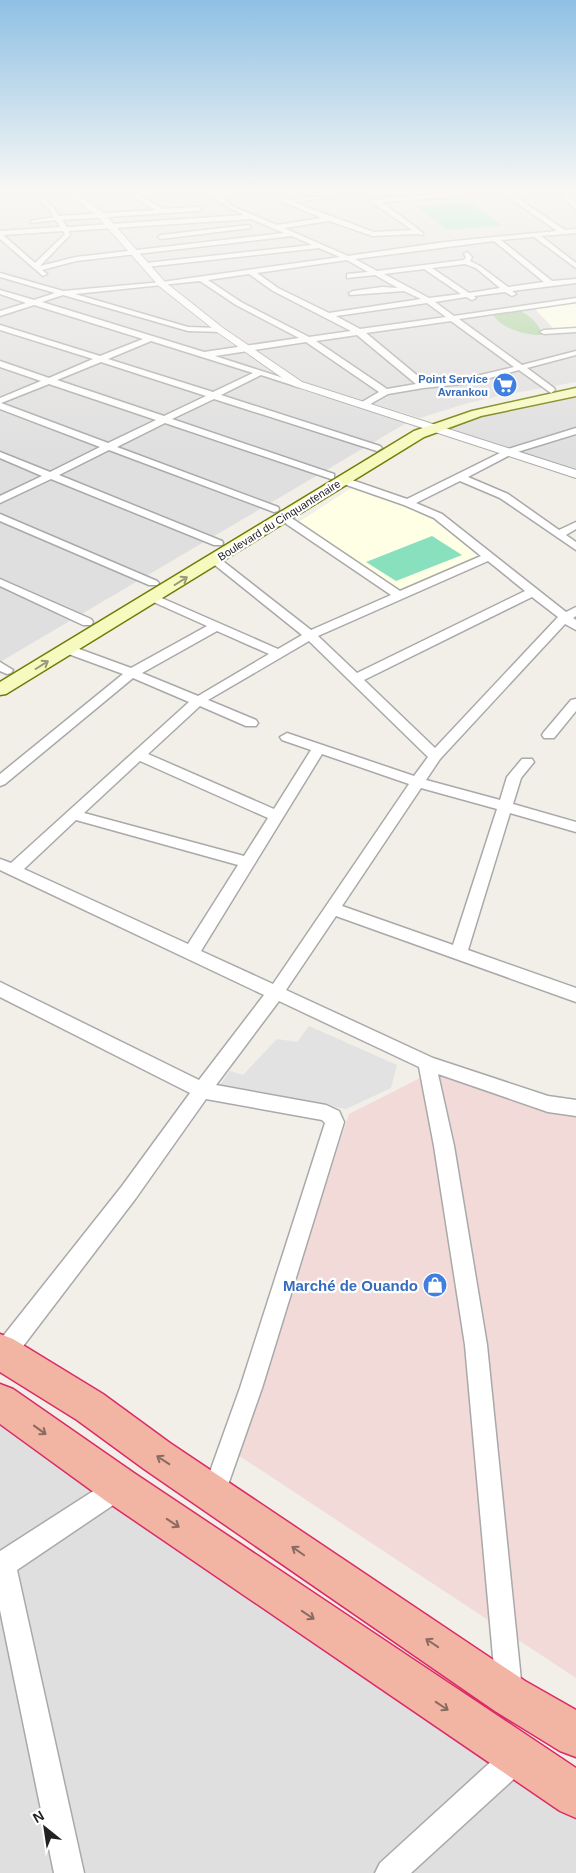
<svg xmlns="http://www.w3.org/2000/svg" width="576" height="1873" font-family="Arial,sans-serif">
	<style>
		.residential { fill: #e0dfdf }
		.commercial { fill: #f2dad9 }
		.education { fill: #ffffe5 }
		.forest { fill: #add19e }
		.pitch { fill: #88e0be }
		.parking { fill: #e2e2e2 }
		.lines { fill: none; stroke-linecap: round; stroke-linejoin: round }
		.minor-casing { stroke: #a9a9a9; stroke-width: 3 }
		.tertiary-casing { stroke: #a9a9a9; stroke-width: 2 }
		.secondary-casing { stroke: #707d05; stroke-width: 3 }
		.trunk-casing { stroke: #dc2a67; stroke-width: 3 }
		.minor { fill: #fff; fill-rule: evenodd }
		.tertiary { fill: #fff; fill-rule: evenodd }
		.secondary { fill: #f7fabf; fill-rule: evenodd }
		.trunk { fill: #f2b4a3; fill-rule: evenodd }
		.oneway { stroke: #979978 }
		.oneway2 { stroke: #8a6b62 }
		.labels { text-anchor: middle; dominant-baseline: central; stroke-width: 4.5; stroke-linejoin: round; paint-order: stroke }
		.far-shop-label { font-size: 11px; font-weight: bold; fill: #366cbe; stroke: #fff; text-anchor: end }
		.far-street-label { font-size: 11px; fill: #222; stroke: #fff }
		.near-shop-label { font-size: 15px; font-weight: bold; fill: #366cbe; stroke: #fff; text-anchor: end }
	</style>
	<rect width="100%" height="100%" fill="#f2efe9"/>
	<path class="residential" d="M0,193H65L96,217L155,283L217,334L301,390L408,422L0,662Z
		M75,193H576V382L504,395L468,403L420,418L303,382L209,317L165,282L103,214Z
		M576,395V471L446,427L473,417Z
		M0,1413L576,1802V1873H0Z"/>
	<path class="commercial" d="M436,1070L576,1116V1678L238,1455L349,1114Z"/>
	<path class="education" d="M576,302V328L555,330L533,307Z
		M353,487L429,516L479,556L401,590H396L339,552L341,550L338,548H334L297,523Z"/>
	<path class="forest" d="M513,307C527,314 537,320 543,335C527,336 496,328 491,310Z"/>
	<path class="pitch" d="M468,202L502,225L448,230L416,207Z
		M432,536L462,555L396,581L366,562Z"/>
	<path class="parking" d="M309,1026L397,1065L391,1088L346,1109L219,1086L230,1071L243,1075L277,1039L297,1042Z"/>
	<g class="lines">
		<defs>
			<path id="minor" d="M31,193H37L53,207L59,216L155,210L129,193H136L163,209L198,207L201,209L198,211L62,220L67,227L244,215C231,209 218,201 206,193H246L222,197L232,206L277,225L322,218L262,193C272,193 279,199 288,199C314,199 340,193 366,193L293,202L374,232L412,230L372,202L370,197L377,199L454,193H479L476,195L382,202L423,233V235L417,234L373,236L329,221L284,228L348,256L445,242L557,231L503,193H510L565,230L576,229V233L541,236L576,263V268L534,237L501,240L552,281L576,279V283L512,291L516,294L512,296L505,292L474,296L476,298L472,300L466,297L435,302L454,316L576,298V302L459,319L522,365L576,351V355L527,368L554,388L555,390L551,393L519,370L472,383L423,388L388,394L365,407L361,404L362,402L379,392L306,342L215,356L302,384L298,387L261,375L221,395L380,446L382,448L377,451L214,399L172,419L334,474V478L331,479L165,423L117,447L278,507L279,509L278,511L274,512L109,450L59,475L222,541L223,543L222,545H214L51,479L0,503V496L42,476L0,458V452L50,472L100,447L0,409V398L41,381L0,367V361L49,378L93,359L0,330V325L100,356L143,339L34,305L0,316V311L26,303L0,294V290L34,300L55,293L0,277V273L63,291L162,282L340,257L319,248L146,267L143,265L146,263L312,245L292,236L76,261L42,270L47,274L43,276L0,239V231L60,227L56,220L31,223V221L54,217L49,209ZM251,219L284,233L76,257L40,266L70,235L69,231ZM63,231L65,234L35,263L3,235ZM494,241L544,282L508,287L480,266L470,261L472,257L467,252L464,254L466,257L464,260L377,271L355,259ZM347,260L368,272L347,274V278L375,275L398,288L382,287L353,291L349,293L350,295L404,291L421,299L329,313L278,288L257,273ZM465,264L476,268L500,288L469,293L432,268ZM424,269L461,294L429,298L384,274ZM249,274L273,291L351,331L309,337L241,302L208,280ZM200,281L236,305L299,338L204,352L42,302L63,295L188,331L223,332L224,330L220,328L188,327L75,294ZM427,303L446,317L360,329L336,316ZM451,321L514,367L472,377L425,382L366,333ZM357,335L416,384L387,389L316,341ZM151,341L253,373L213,392L108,359ZM101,362L206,396L164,416L57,380ZM49,384L156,420L108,443L1,403Z
				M560,193H566L576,204V210Z
				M248,225L250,226V228L161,239L158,237L161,235Z
				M576,328V332L544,334L540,332L544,330Z
				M576,428V434L514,453L468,477L508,494L559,530L576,522V529L566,535L576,542V550L500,498L460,481L416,503L442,514L566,612L576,607V616L573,618L576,620V630L565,624L440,759L426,780L500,800L507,777L522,759H532L534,762L521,778L513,804L576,822V832L510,813L468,950L576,988V1002L336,916L286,990L433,1058L548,1096L576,1100V1116L548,1112L438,1074L454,1146L487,1345L522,1690L518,1699L509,1703L500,1699L496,1690L465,1345L434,1146L419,1067L279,1001L216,1085L326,1105L339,1111L344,1122L262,1388L222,1502L214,1506L206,1502L202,1494L240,1388L325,1123L322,1120L206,1099L136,1198L11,1362L3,1365L0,1364V1340L122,1186L190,1093L0,997V982L199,1080L264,995L0,870V859L11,863L189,702L133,678L5,784L0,786V774L123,674L63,652L61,649L63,646H71L131,668L207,626L149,600L147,598L149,596H157L278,649L302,635L211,562L209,560L211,558H219L311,630L391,595L279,519L278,517L279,515H287L400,591L481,556L434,518L404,505L338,482V478H346L407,499L508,449ZM488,561L525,591L357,673L318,636ZM532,597L558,617L435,748L364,680ZM217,631L269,654L198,696L142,673ZM309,641L428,757L414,776L287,733L280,737L282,740L311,750L274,809L148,754L200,706L246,726H256L258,723L256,720L208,700ZM322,754L409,784L273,984L201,951ZM140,761L268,818L244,856L84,813ZM421,788L497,809L453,945L342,906ZM76,820L238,865L188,944L24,869Z
				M0,514L157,581L159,583L157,585H149L0,521Z
				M0,579L91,619L93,622L91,625H83L0,586Z
				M0,662L13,670L11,673L7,674L0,671Z
				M576,699V711L554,738H544L542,735L544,732L571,700Z
				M120,1475L128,1479L132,1487L128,1495L17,1570L84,1873H54L0,1610V1551L112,1479Z
				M517,1743L527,1747L531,1757L527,1767L411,1873H375L380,1863L507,1747Z"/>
			<path id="tertiary" d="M67,193H76L104,213L165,282L223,328L302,382L576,470V478L294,386L217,332L159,286L98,217Z"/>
			<path id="secondary" d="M576,388V396L481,416L424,437L6,694L0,695V682L414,431L472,411Z"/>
			<path id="trunk" d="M0,1334L13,1339L103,1394L170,1443L525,1681L576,1710V1757L560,1751L495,1711L144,1469L77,1420L0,1372Z
				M0,1384L13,1389L134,1473L576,1768V1818L560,1811L106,1501L0,1424Z"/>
		</defs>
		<use href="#minor" class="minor-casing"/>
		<use href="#tertiary" class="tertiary-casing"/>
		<use href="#secondary" class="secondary-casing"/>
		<use href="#trunk" class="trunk-casing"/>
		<use href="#minor" class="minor"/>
		<use href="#tertiary" class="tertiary"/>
		<use href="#secondary" class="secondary"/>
		<use href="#trunk" class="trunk"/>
	</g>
	<defs><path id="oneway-shaft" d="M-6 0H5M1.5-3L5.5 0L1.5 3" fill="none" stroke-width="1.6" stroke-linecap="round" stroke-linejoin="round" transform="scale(1.25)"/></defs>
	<g class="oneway">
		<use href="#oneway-shaft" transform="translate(181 581) rotate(-32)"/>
		<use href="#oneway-shaft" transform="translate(42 665) rotate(-32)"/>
	</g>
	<g class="oneway2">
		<use href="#oneway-shaft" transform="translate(40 1430) rotate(36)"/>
		<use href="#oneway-shaft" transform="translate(163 1460) rotate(-147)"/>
		<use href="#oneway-shaft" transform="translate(173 1523) rotate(34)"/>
		<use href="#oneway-shaft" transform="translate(298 1551) rotate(-145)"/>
		<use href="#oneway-shaft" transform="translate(308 1615) rotate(34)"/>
		<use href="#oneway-shaft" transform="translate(432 1643) rotate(-146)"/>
		<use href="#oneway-shaft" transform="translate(442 1706) rotate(34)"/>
	</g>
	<linearGradient id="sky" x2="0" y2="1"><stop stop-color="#8fc0e4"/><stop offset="0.42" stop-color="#f9f8f5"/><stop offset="1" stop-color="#f9f8f5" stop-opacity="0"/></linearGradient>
	<rect width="576" height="455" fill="url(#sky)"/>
	<defs>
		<symbol id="supermarket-disc" viewBox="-11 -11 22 22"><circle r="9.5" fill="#3f7fe0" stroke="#fff"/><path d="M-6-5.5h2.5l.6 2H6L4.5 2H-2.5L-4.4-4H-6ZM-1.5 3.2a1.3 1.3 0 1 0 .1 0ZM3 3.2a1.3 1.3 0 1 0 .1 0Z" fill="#fff"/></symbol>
		<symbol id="shop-disc" viewBox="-11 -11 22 22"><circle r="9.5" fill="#3f7fe0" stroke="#fff"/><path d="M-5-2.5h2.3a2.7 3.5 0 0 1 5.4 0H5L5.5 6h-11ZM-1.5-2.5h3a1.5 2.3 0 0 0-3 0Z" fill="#fff"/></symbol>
	</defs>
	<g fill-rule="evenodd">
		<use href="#supermarket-disc" x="491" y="371" width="28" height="28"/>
		<use href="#shop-disc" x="421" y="1271" width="28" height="28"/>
	</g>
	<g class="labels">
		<g class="far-shop-label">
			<text x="488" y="379">Point Service<tspan x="488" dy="13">Avrankou</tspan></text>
		</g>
		<g class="far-street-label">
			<text transform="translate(279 520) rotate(-32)">Boulevard du Cinquantenaire</text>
		</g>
		<g class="near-shop-label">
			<text x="418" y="1285">Marché de Ouando</text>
		</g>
	</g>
	<g transform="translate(45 1828) rotate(330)" stroke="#ffffff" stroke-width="4" paint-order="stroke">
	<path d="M0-4L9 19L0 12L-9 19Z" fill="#222222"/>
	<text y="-8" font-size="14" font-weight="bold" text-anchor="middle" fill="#222222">N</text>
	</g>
</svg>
